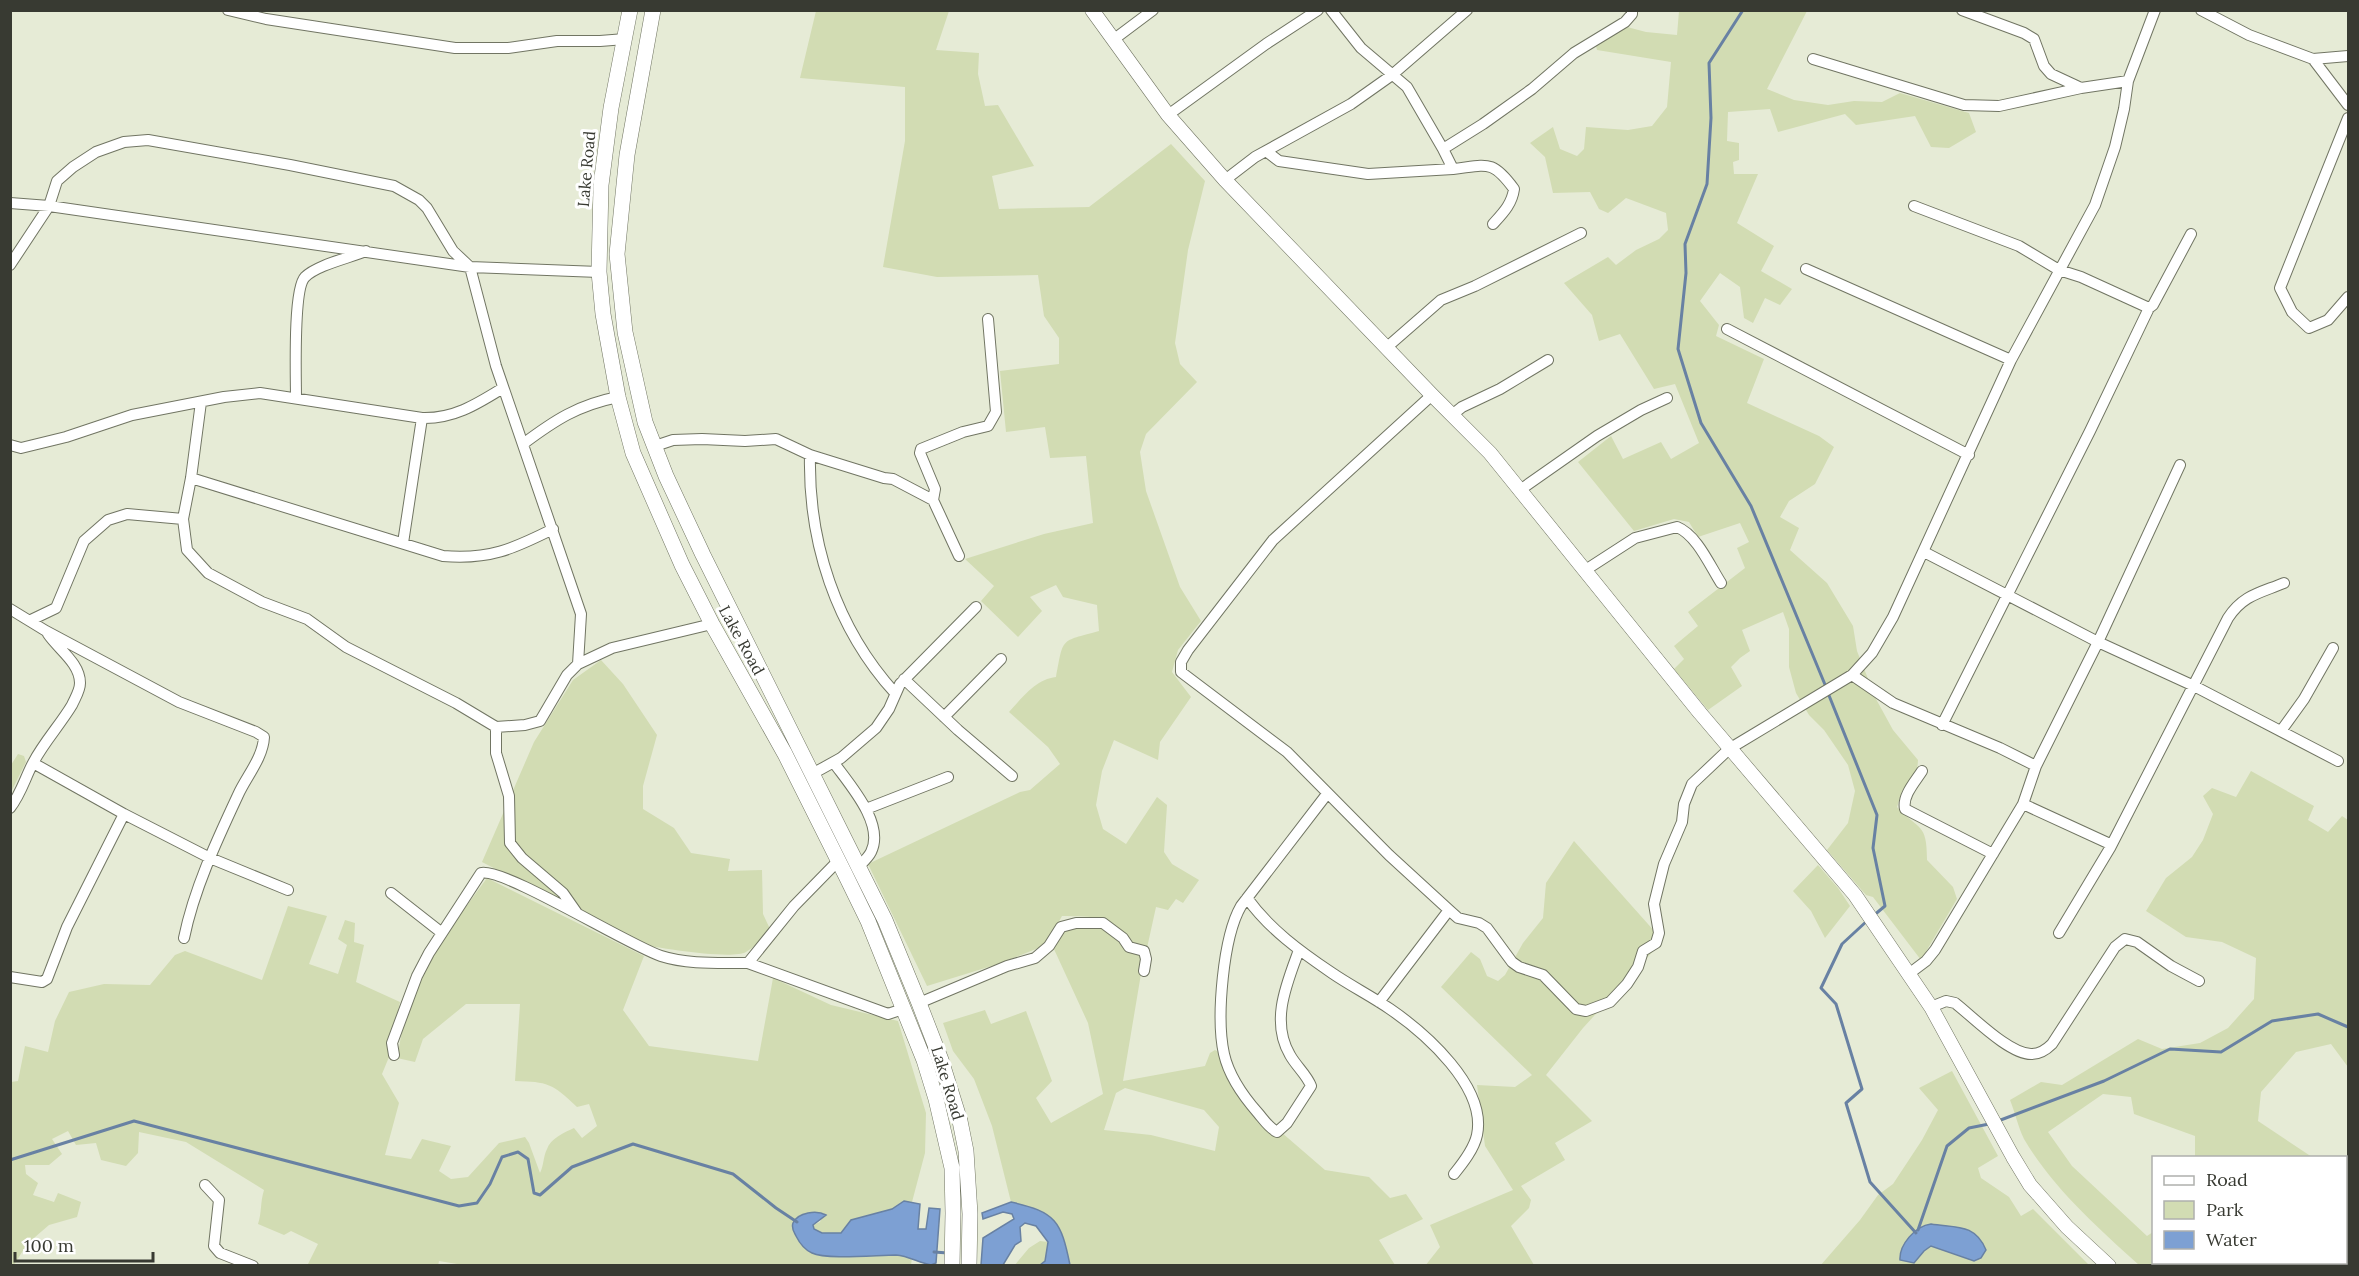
<svg xmlns="http://www.w3.org/2000/svg" width="2359" height="1276" font-family="Lora,serif">
	<style>
		.green { fill: #d2dcb3; fill-rule: evenodd }
		.water { fill: #7da0d3; stroke: #6881a3; stroke-width: 1.5 }
		.lines { fill: none; stroke-linecap: round; stroke-linejoin: round }
		.stream { stroke: #6881a3; stroke-width: 3 }
		.minor-casing { stroke: #717563; stroke-width: 12 }
		.tertiary-casing { stroke: #717563; stroke-width: 15 }
		.secondary-casing { stroke: #717563; stroke-width: 16 }
		.minor { stroke: #fff; stroke-width: 10 }
		.tertiary { stroke: #fff; stroke-width: 14 }
		.secondary { stroke: #fff; stroke-width: 15 }
		.labels { text-anchor: middle; dominant-baseline: central; stroke-width: 6; stroke-linejoin: round; paint-order: stroke }
		.street-label { font-size: 16px; fill: #383a32; stroke: #fff }
	</style>
	<rect width="100%" height="100%" fill="#e6ebd6"/>
	<path class="green" d="M816,11H949L936,50L979,53L978,74L985,106L998,105L1034,166L992,176L999,209L1089,207L1171,144L1205,181L1188,250L1175,343L1180,364L1197,382L1146,434L1140,452L1146,491L1180,587L1201,621L1178,650L1172,672L1191,697L1160,742L1158,760L1114,740L1102,771L1096,805L1103,829L1126,844L1157,797L1167,805L1164,852L1172,864L1199,880L1183,903L1176,899L1168,910L1156,907L1147,948L1130,943C1114,914 1092,917 1062,916L1046,945L998,964L927,986L868,864L1020,792L1030,790L1060,764L1048,747L1009,712C1022,698 1036,679 1056,677C1064,637 1059,642 1099,631L1097,605L1063,597L1056,585L1030,597L1042,611L1018,637L981,601L994,586L965,559L1044,534L1093,523L1086,456L1050,458L1045,427L1006,432L1000,371L1059,364V338L1044,316L1038,275L937,277L883,267L905,141V87L800,78Z
		M1679,11H1807L1767,89L1794,100L1828,105L1854,101L1882,102L1900,93L1969,113L1976,132L1949,148L1931,147L1915,116L1856,125L1845,114L1778,132L1770,109L1728,112L1727,141L1739,143V160L1733,162L1734,174H1758L1737,223L1774,246L1761,271L1792,289L1780,305L1765,298L1753,323L1744,318L1740,287L1720,273L1700,301L1719,325L1716,336L1764,359L1747,403L1819,436L1834,447L1815,484L1789,501L1780,517L1799,528L1790,550L1827,583L1853,626L1857,651L1876,699L1893,730L1918,760L1917,773L1902,791L1897,807C1919,831 1927,822 1927,860L1953,887L1957,899L1921,960L1873,897L1866,895L1827,850L1848,823L1855,791L1848,765L1824,730L1809,715L1796,693L1789,667V629L1783,612L1742,630L1750,651L1740,658L1731,667L1742,686L1708,710L1674,669L1684,659L1674,646L1698,626L1688,612L1745,568L1737,548L1749,542L1740,523L1698,537L1689,522L1674,519L1634,531L1578,462L1611,436L1623,459L1661,442L1671,459L1699,443L1675,384L1654,389L1620,334L1599,341L1592,315L1564,283L1608,257L1616,265L1636,250L1659,239L1668,230L1666,213L1626,198L1608,213L1599,209L1590,192L1553,193L1545,157L1530,143L1553,127L1560,149L1577,156L1584,149L1586,127L1628,130L1652,126L1667,107L1671,62L1597,50L1594,37L1612,23L1646,32L1677,35Z
		M601,660L623,684L657,735L643,786V809L674,828L691,853L730,859L728,871L762,870L763,914L770,929C763,937 756,946 746,952C732,960 658,948 640,944L482,862L534,742L573,680Z
		M18,754L24,756L26,762L11,792V765Z
		M2251,771L2314,806L2308,820L2328,832L2342,816L2348,820V1067L2331,1044L2296,1052L2261,1092L2258,1121L2312,1157H2195V1136L2134,1114L2131,1097L2103,1094L2048,1132L2072,1166L2147,1236L2153,1232L2154,1262L2239,1263L2237,1265L2196,1266L2194,1264L2191,1266L2139,1265C2097,1227 2053,1188 2024,1139C2018,1127 2015,1112 2010,1100L2041,1082L2062,1085L2138,1039L2162,1049L2200,1043L2228,1028L2254,999L2256,958L2222,942L2186,937L2146,911L2166,878L2192,857L2203,840L2213,814L2203,796L2212,788L2236,797Z
		M1574,841L1656,933V948L1583,1028L1546,1075L1592,1121L1555,1143L1565,1160L1521,1186L1531,1200L1529,1208L1511,1226L1534,1265L1425,1266L1440,1247L1430,1225L1513,1190L1485,1146L1477,1085L1515,1087L1532,1075L1441,987L1471,952L1480,959L1487,976L1498,981L1505,975L1523,943L1543,918L1546,883Z
		M1818,865L1838,888L1850,906L1825,938L1811,911L1793,891Z
		M487,878L644,956L623,1010L649,1046L758,1061L773,978L831,1005L898,1021L926,1113L925,1153L912,1202L903,1201L892,1209L851,1220L841,1233H822L814,1229L813,1225L820,1222L824,1213L800,1215L794,1222L843,1256L897,1255L912,1258L911,1265L469,1266L439,1261L438,1266L311,1265L308,1264L318,1244L291,1231L284,1235L258,1224C262,1212 260,1203 264,1190L186,1142L139,1132L138,1153L126,1166L101,1160L96,1143L76,1145L68,1131L52,1139L62,1154L49,1165H25L26,1174L38,1183L33,1195L54,1202L58,1193L81,1202L77,1217L49,1225L27,1244L14,1265L11,1266V1082L18,1081L25,1046L48,1052L55,1021L69,992L104,984L150,985L175,955L185,951L262,980L288,906L327,916L309,964L338,974L347,945L338,939L345,920L355,923L354,942L364,945L356,982L400,1002L389,1057L382,1074L399,1103L385,1155L411,1159L422,1139L451,1146L439,1171L451,1179L468,1177L499,1143L525,1137L529,1143L540,1173C544,1165 543,1157 547,1149C550,1139 565,1132 574,1128L582,1138L597,1126L589,1104L577,1107C552,1083 548,1082 515,1081L520,1004H466L423,1039L415,1062L397,1058C400,1043 402,1027 407,1013C421,965 458,918 487,878Z
		M1101,925L1144,956L1123,1081L1205,1066L1210,1053L1215,1050C1232,1058 1233,1079 1237,1096L1247,1095L1267,1120L1325,1170L1369,1177L1390,1198L1406,1194L1423,1219L1379,1240L1395,1265H1070C1061,1221 1056,1212 1011,1202L992,1126L974,1079L953,1051L943,1023L985,1010L991,1024L1026,1011L1052,1081L1036,1098L1051,1123L1103,1094L1088,1023L1053,947L1065,929ZM1125,1088L1204,1110L1219,1127L1215,1151L1151,1135L1104,1130L1116,1093Z
		M1952,1071L1998,1156L1978,1168L1981,1178L2009,1197L2021,1216L2033,1209L2089,1265L1820,1266L1860,1220L1878,1195L1893,1184L1922,1140L1938,1110L1919,1088Z
		M1040,1241L1048,1242L1045,1261L1040,1265L1014,1266L1029,1248Z"/>
	<path class="water" d="M904,1201L920,1204L918,1229H926L929,1208L940,1209L936,1263L931,1265C919,1263 909,1256 896,1255C877,1255 826,1260 812,1253C805,1250 799,1242 796,1236C794,1232 791,1228 793,1223C798,1212 817,1210 826,1215L813,1225L814,1229L822,1233H841L851,1220L892,1209Z
		M1011,1202C1056,1212 1061,1221 1070,1265H1040L1045,1261L1048,1242L1036,1226L1025,1223L1020,1227L1021,1241L1015,1245L1003,1265H981L983,1238L1014,1219L1012,1214L1003,1212L983,1219L982,1213Z
		M1931,1224C1955,1228 1975,1223 1986,1250L1981,1258L1974,1261L1931,1246L1924,1251L1914,1263L1900,1260C1899,1245 1915,1226 1931,1224Z"/>
	<g class="lines">
		<path class="stream" d="M1743,10L1709,63L1711,118L1707,184L1685,244L1686,273L1678,349L1701,423L1751,506L1826,687
			M1828,693L1877,815L1873,848L1885,906L1873,916
			M1868,920L1842,944L1821,988L1836,1004L1862,1089L1846,1103L1870,1182L1916,1233
			M1998,1121L2104,1081L2170,1049L2221,1052L2272,1021L2318,1014L2348,1027
			M10,1160L134,1121L459,1206L477,1203L490,1184L502,1157L518,1152L528,1159L534,1193L540,1195L572,1167L633,1144L733,1174L776,1208L797,1222
			M1918,1230L1947,1146L1969,1128L1989,1124
			M934,1252L948,1253"/>
		<defs>
			<path id="minor" d="M228,10L266,19L455,48H508L557,41H600L625,39
				M1331,10L1361,48L1407,87L1443,149L1453,169C1487,165 1492,159 1514,189C1512,204 1503,213 1493,224
				M1962,10L2024,33L2034,39L2044,66L2051,74L2081,88
				M2201,10L2249,35L2313,59L2348,56
				M1113,40L1153,10
				M1813,59L1964,105L1999,106L2081,88L2128,81
				M2313,59L2348,105
				M1168,115L1266,44L1318,10
				M2348,118L2280,288L2292,312L2309,328L2328,320L2348,297
				M1443,149L1483,124L1532,89L1574,53L1625,22L1632,14V10
				M1266,151L1279,161L1368,174L1453,169
				M1225,180L1255,157L1351,104L1392,75L1467,10
				M10,203L49,206L470,267L599,272
				M1914,206L2019,246L2059,270L2081,277L2149,308L2153,305L2191,234
				M10,265L49,206L57,181L73,167L96,152L124,142L148,140L290,165L394,186L419,200L427,208L453,251L470,267L496,366L581,614L578,664L567,675L540,721L525,725L496,727L456,703L346,647L307,619L262,602L208,573L187,550L183,519L191,478L201,402
				M1806,269L2011,360
				M1727,329L1969,455
				M1386,348L1441,300L1475,286L1581,233
				M1432,395L1273,540L1188,650L1181,662V672L1287,752L1389,855L1449,910L1458,918L1479,923L1487,928L1512,962L1519,967L1543,975L1576,1009L1586,1011L1610,1002L1627,984L1638,967L1643,951L1656,943L1659,933L1654,904L1664,864L1682,822L1684,804L1692,784L1729,749L1852,675L1872,653L1893,617L2011,360L2095,205L2115,147L2124,109L2128,81L2155,10
				M296,398C296,377 293,289 305,277C317,265 349,258 366,251
				M1452,415L1462,407L1500,389L1548,360
				M523,444C555,420 578,405 618,397
				M10,445L21,448L66,437L132,415L224,397L260,393L422,418C454,419 477,404 503,388
				M655,446L673,440L702,439L745,441L776,439L810,455L884,478L893,479L933,500L959,556
				M810,455C808,542 836,628 895,693
				M191,478L443,556C489,560 513,549 553,529
				M1520,490L1597,436L1641,410L1667,398
				M933,500L935,489L920,453L921,449L963,432L988,426L996,412L988,319
				M403,543L422,418
				M1924,552L2098,642L2194,686L2338,761
				M1584,571L1635,538L1677,527C1697,535 1710,566 1721,583
				M10,609L46,631L179,702L256,732L264,737C263,758 246,777 238,795C217,840 194,889 184,938
				M31,620L56,608L84,541L108,520L127,514L183,519
				M578,664L612,648L712,624
				M1852,675L1893,703L2000,748L2036,766
				M904,679L958,730L1012,776
				M944,717L1001,659
				M1942,725L2090,431L2149,308
				M496,727V753L509,796L510,843L522,858L563,893L577,913
				M2281,731L2304,699L2333,648
				M33,763L124,814L210,858L288,890
				M834,763C850,785 885,824 871,852C868,858 863,862 858,867
				M1922,771C1915,782 1902,796 1905,809L1993,854
				M812,774L841,758L876,728L889,709L900,684L976,607
				M2023,804L2110,844
				M10,808C21,794 25,778 33,763C44,742 60,725 72,705C75,698 80,691 80,683C80,663 58,649 48,634
				M866,809L948,777
				M391,893L442,933
				M1247,898C1269,929 1301,952 1332,973C1351,986 1371,996 1390,1009C1425,1033 1487,1087 1477,1135C1474,1149 1463,1163 1454,1174
				M2059,933L2110,848L2228,618C2243,595 2260,593 2284,583
				M1299,950C1287,983 1270,1021 1290,1055C1296,1066 1307,1075 1311,1086L1287,1123L1277,1132C1269,1128 1264,1120 1258,1113C1243,1096 1229,1076 1224,1054C1216,1018 1223,937 1241,906L1327,794
				M748,963L888,1014L903,1009
				M1910,973L1926,961L1935,950L2023,804L2036,766L2098,642L2180,465
				M10,977L42,982L47,979L67,927L124,814
				M1379,1002L1449,910
				M919,1003L1007,966L1035,958L1049,946L1061,927L1076,923H1103L1123,938L1129,947L1144,951L1146,959L1144,971
				M1931,1007L1946,1001L1955,1003C1973,1017 2010,1055 2032,1054C2040,1054 2047,1049 2052,1044L2115,947L2125,939L2137,942L2171,966L2199,981
				M394,1055L392,1043L417,976L429,953L481,873C503,867 628,945 661,956C686,964 714,963 740,963H748L794,906L838,861
				M205,1185L219,1200L214,1246L220,1253L253,1266"/>
			<path id="tertiary" d="M1092,10L1168,115L1225,180L1432,395L1490,453L1700,713L1855,895L1931,1007L2013,1157L2030,1185L2067,1227L2109,1266"/>
			<path id="secondary" d="M630,10L611,108L601,185L599,272L603,314L618,397L633,453L682,565L712,624L785,754L845,874L868,921L924,1060L936,1099L952,1168L953,1213L952,1266
				M653,10L627,155L617,254L625,332L645,422L666,476L703,555L885,920L919,1003L941,1060L960,1121L966,1151L970,1214L969,1266"/>
		</defs>
		<use href="#minor" class="minor-casing"/>
		<use href="#tertiary" class="tertiary-casing"/>
		<use href="#secondary" class="secondary-casing"/>
		<use href="#minor" class="minor"/>
		<use href="#tertiary" class="tertiary"/>
		<use href="#secondary" class="secondary"/>
	</g>
	<g class="labels">
		<g class="street-label">
			<text transform="translate(586 169) rotate(-85)">Lake Road</text>
			<text transform="translate(742 640) rotate(61)">Lake Road</text>
			<text transform="translate(948 1083) rotate(73)">Lake Road</text>
		</g>
	</g>
	<rect width="2359" height="1276" fill="none" stroke="#383a32" stroke-width="24"/>
	<rect x="2152" y="1156" width="195" height="108" fill="#ffffff" stroke="#afb0ad" stroke-width="1.5"/>
	<rect x="2164" y="1176" width="30" height="9" fill="#ffffff" stroke="#afb0ad" stroke-width="1.5"/>
	<text x="2206" y="1186" font-size="18" fill="#383a32">Road</text>
	<rect x="2164" y="1201" width="30" height="18" fill="#d2dcb3" stroke="#afb0ad" stroke-width="1.5"/>
	<text x="2206" y="1216" font-size="18" fill="#383a32">Park</text>
	<rect x="2164" y="1231" width="30" height="18" fill="#7da0d3" stroke="#afb0ad" stroke-width="1.5"/>
	<text x="2206" y="1246" font-size="18" fill="#383a32">Water</text>
	<path d="M15 1252v9h138v-9" fill="none" stroke="#383a32" stroke-width="3"/>
	<text x="24" y="1252" font-size="18" fill="#383a32" stroke="#ffffff" stroke-width="4.5" paint-order="stroke">100 m</text>
</svg>
